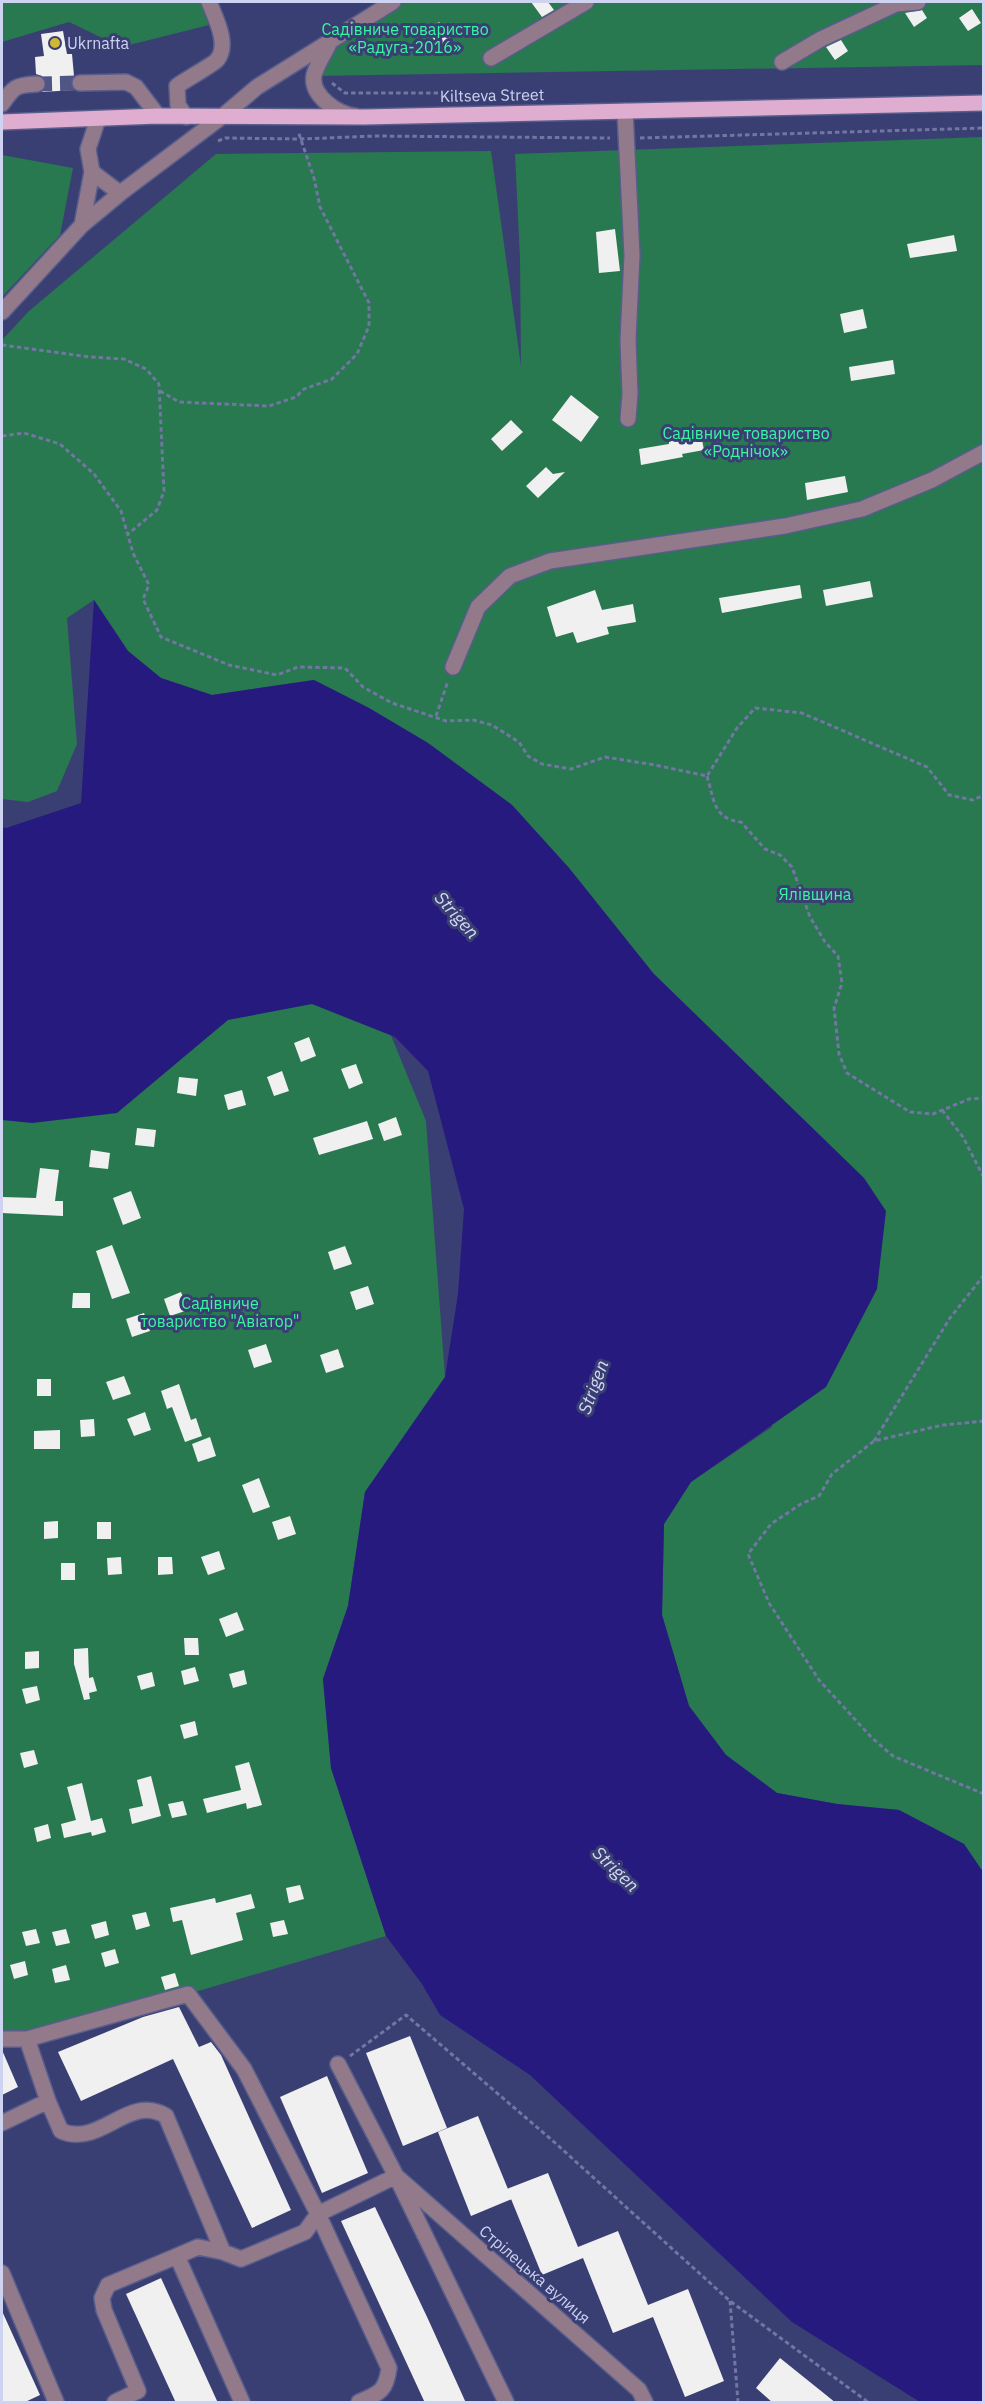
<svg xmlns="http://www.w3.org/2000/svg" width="985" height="2404" font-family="'IBM Plex Sans',sans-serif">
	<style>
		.green { fill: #287850 }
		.water { fill: #271a7f }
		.building { fill: #f0f0f0 }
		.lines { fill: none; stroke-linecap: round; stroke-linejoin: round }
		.minor-tunnel { stroke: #505586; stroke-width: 15; stroke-dasharray: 15 8; stroke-linecap: butt }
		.minor-casing { stroke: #585d8c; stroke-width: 18 }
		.major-casing { stroke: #585d8c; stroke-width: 18 }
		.path { stroke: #7176a2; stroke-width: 3; stroke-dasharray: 4.5 3; stroke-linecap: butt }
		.minor { stroke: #937a8b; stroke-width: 15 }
		.major { stroke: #dfadd0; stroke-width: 15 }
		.poi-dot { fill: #d0b736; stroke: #3a3f73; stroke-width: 2 }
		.labels { text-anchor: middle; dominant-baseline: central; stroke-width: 6; stroke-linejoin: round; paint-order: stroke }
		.park-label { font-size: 16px; fill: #39f6a0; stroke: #3a3f73 }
		.poi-label { font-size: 16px; fill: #ced3f2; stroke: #3a3f73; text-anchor: start }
		.street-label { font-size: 16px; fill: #ced3f2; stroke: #3a3f73 }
		.water-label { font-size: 18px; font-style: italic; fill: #d3d8f3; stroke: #3a3f73 }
	</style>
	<rect width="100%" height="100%" fill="#3a3f73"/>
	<path class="green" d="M2,2H201L209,25L121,47L69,22L2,42Z
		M395,2H983V65L314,76L331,40Z
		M983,137V1872L964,1844L899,1810L837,1804L777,1793L726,1755L689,1706L662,1615L664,1524L691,1482L772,1427L653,973L569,868L512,805L428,743L369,708L314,680L212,695L161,678L128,651L94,600L67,618L77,744L57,791L28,802L2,799V340L29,311L216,154L491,151L521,366L520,258L515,154Z
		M2,155L73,168L60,235L2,297Z
		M280,987L383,1016L426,1121L445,1377L365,1492L348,1606L323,1679L331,1768L386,1936L188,1994L2,2039V1090Z"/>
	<path class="water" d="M94,600L128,651L161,678L212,695L314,680L369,708L428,743L512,805L569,868L653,973L864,1178L886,1211L877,1289L826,1387L691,1482L664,1524L662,1615L689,1706L726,1755L777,1793L837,1804L899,1810L964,1844L983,1872V2402H920L792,2322L530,2075L440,2015L422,1984L386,1936L331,1768L323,1679L348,1606L365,1492L445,1377L458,1294L464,1209L428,1071L395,1037L312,1004L228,1020L117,1113L32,1123L2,1120V827L6,828L81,803Z"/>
	<path class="building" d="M531,2H548L554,10L542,17Z
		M972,9L981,23L968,31L959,18Z
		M922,10L927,18L914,27L905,13Z
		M439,22L452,41L441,49L427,30Z
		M63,31L67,54H72L74,76L70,84L74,90L42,92L47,83L42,76L36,74L35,57L44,56L41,34Z
		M841,40L848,51L835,60L826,47Z
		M615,229L620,271L599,273L596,232Z
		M954,235L957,251L910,258L907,244Z
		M863,309L867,328L844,333L840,314Z
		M893,360L895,374L851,381L849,367Z
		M571,395L599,417L581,442L552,420Z
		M511,420L523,432L502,451L491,439Z
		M701,435L704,450L682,454L683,457L641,465L639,449L669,444V441Z
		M546,467L553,474L565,472L538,498L526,486Z
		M845,476L848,492L807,500L805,483Z
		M870,581L873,597L826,606L823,590Z
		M800,585L802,598L722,613L719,598Z
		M595,590L602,610L633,604L636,622L607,627L609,634L577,643L573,632L556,637L547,607Z
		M309,1037L316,1056L301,1062L294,1043Z
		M356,1064L363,1083L349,1089L341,1069Z
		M282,1071L289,1091L274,1096L267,1077Z
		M179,1077L198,1079L196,1096L177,1093Z
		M242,1090L246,1105L228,1110L224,1095Z
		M396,1117L402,1135L384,1141L378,1124Z
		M367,1121L373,1139L319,1155L313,1138Z
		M137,1128L156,1130L154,1147L135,1145Z
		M91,1150L110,1153L108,1169L89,1167Z
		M40,1168L59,1170L55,1201H63V1216L2,1213V1197L36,1198Z
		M131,1191L141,1218L123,1225L113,1198Z
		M112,1245L130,1293L112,1299L96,1251Z
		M345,1246L352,1264L334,1270L328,1252Z
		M368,1286L374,1304L356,1310L350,1292Z
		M181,1292L188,1310L170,1316L164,1299Z
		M73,1293H90V1308H72Z
		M144,1313L150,1331L132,1337L126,1319Z
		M266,1344L272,1362L254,1368L248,1350Z
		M338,1349L344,1367L326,1373L320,1355Z
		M124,1376L131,1394L113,1400L106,1382Z
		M37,1379H51V1396H37Z
		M179,1384L191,1420L196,1418L202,1436L185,1442L172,1407L167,1409L161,1391Z
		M145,1412L151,1430L134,1436L127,1419Z
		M94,1419L95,1436L81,1437L80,1420Z
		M60,1430V1449H34V1431Z
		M210,1437L216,1456L198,1462L192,1444Z
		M259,1478L270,1507L253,1513L242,1485Z
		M290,1516L296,1534L278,1540L272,1522Z
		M58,1521V1538L44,1539V1522Z
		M97,1522H111V1539H97Z
		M219,1551L225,1569L208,1575L201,1557Z
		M121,1557L122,1574L108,1575L107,1558Z
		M158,1557H172L173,1574L158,1575Z
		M61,1563H75V1580H61Z
		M237,1612L244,1630L226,1637L219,1619Z
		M184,1638H198L199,1655H185Z
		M88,1648L89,1678L93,1677L97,1691L89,1693L90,1699L84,1700L74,1664V1649Z
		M39,1651V1668L25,1669V1652Z
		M195,1667L199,1681L184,1685L181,1671Z
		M244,1670L247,1684L233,1688L229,1674Z
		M152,1672L155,1686L141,1690L137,1676Z
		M37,1686L40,1700L26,1704L22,1689Z
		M195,1721L198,1735L184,1739L180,1725Z
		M34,1750L38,1764L24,1768L20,1753Z
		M249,1762L262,1805L247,1809L246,1803L207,1813L203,1799L241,1790L235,1766Z
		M151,1776L161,1816L132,1824L129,1809L143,1806L137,1780Z
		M82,1783L91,1821L102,1818L106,1832L92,1836L91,1832L64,1838L61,1824L76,1820L67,1787Z
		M183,1801L187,1815L172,1818L168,1804Z
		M48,1824L51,1838L37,1842L34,1828Z
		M300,1885L304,1899L289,1903L286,1888Z
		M251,1894L255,1908L236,1913L243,1940L191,1955L182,1920L173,1922L170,1908L215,1898L216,1903Z
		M146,1912L150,1926L136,1930L132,1915Z
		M284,1920L288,1934L273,1937L270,1923Z
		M106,1921L109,1935L95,1939L91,1925Z
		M36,1929L40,1943L26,1946L22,1932Z
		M66,1929L70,1943L56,1946L52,1932Z
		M115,1949L119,1963L105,1967L101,1953Z
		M25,1961L28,1975L14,1979L10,1965Z
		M66,1965L70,1980L55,1983L52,1969Z
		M175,1973L179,1986L165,1990L161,1977Z
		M179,2007L199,2047L211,2042L221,2055L291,2210L252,2228L173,2059L81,2101L58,2052L143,2017Z
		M410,2036L447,2128L403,2146L366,2053Z
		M2,2050L18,2087L2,2095Z
		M327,2076L368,2173L322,2193L280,2097Z
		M478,2116L512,2199L471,2216L438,2132Z
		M548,2173L578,2247L618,2231L648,2305L688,2289L724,2381L685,2397L653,2317L613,2333L583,2258L542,2275L507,2189Z
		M375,2207L428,2319L466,2403H425L341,2221Z
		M161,2278L218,2403H176L126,2294Z
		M2,2311L40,2395L23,2403H2Z
		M780,2358L836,2403H773L756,2388Z"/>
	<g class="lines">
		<path class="minor-tunnel" d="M37,84L80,83"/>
		<defs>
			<path id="minor" d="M331,40C326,51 317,64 314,75C310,95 338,115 355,116
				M491,58L586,2
				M782,62L821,39L896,4L918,2
				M80,83L126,82L136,87L158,116
				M2,104C14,87 15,85 37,84
				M625,111L632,255L628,340L630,394L628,419
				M186,117L178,105L177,86C185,80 214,64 217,60C230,45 215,17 209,2
				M98,119L88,149L92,172L117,191H123
				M82,225L92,172
				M2,312L82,225L123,191L224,115L257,87L393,2
				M453,667L478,607L510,576L550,561L785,526L862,509L932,480L984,452
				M2,2039H27L188,1994L244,2069L318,2214L396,2176L506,2402
				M338,2064L396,2176L639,2390L645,2402
				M48,2101L61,2131C101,2148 128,2093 166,2116L223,2252
				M2,2123L48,2101L27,2039
				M177,2256L198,2247L223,2252L241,2259L305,2232L318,2214L389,2368C386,2391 380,2393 359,2402
				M2,2273L56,2402
				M115,2402L138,2391L104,2310L102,2298L108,2285L177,2256L242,2402"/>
			<path id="major" d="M2,122L158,116L364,117L984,103"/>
		</defs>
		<use href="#minor" class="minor-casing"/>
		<use href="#major" class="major-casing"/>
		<path class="path" d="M332,83L345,93H492
			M640,138L984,128
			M218,141L225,138L301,139L375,136L610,138
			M2,345L90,357L124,359L146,369L159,384L164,491L157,510L128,534
			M160,391L179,402L269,406L296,397L304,389L332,379L357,354L369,326V303L320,207L314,178L298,131
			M2,436L24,433L60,444L94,474L121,511L133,553L149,585L143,599L161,637L229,665L277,675L298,667L345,668L363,687L392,703L446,721L473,720L492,725L519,742L528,756L542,764L571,769L605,757L655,765L707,776L737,728L755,708L802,713L927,767L949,795L973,800L984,795
			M436,716L448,681
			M707,776C714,799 713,819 741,822L765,849L780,855L792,867L810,917L825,942L838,956L842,983L834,1008L839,1054L847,1073L910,1112L933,1114L969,1099L984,1098
			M942,1110L963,1137L984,1178
			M984,1421L943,1425L874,1441L832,1474L819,1496L801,1504L771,1524L748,1554L769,1603L819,1680L872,1738L893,1756L984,1794
			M874,1441L950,1318L984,1275
			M350,2056L406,2015L553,2141L730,2301L868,2402
			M730,2301L738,2402"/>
		<use href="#minor" class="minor"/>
		<use href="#major" class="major"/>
	</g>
	<circle class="poi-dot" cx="55" cy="43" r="6"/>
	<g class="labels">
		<g class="park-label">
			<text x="405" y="29">Садівниче товариство<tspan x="405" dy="18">«Радуга-2016»</tspan></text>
			<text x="746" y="433">Садівниче товариство<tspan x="746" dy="18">«Роднічок»</tspan></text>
			<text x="815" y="894">Ялівщина</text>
			<text x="220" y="1303">Садівниче<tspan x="220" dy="18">товариство "Авіатор"</tspan></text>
		</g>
		<g class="poi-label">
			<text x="67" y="43">Ukrnafta</text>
		</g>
		<g class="street-label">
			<text transform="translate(492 95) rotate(-1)">Kiltseva Street</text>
			<text transform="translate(535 2274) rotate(41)">Стрілецька вулиця</text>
		</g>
		<g class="water-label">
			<text transform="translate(457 915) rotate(48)">Strigen</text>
			<text transform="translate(593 1387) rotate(-70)">Strigen</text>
			<text transform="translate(616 1869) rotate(44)">Strigen</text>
		</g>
	</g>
	<rect width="985" height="2404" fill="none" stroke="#ced3f2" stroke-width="6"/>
</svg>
